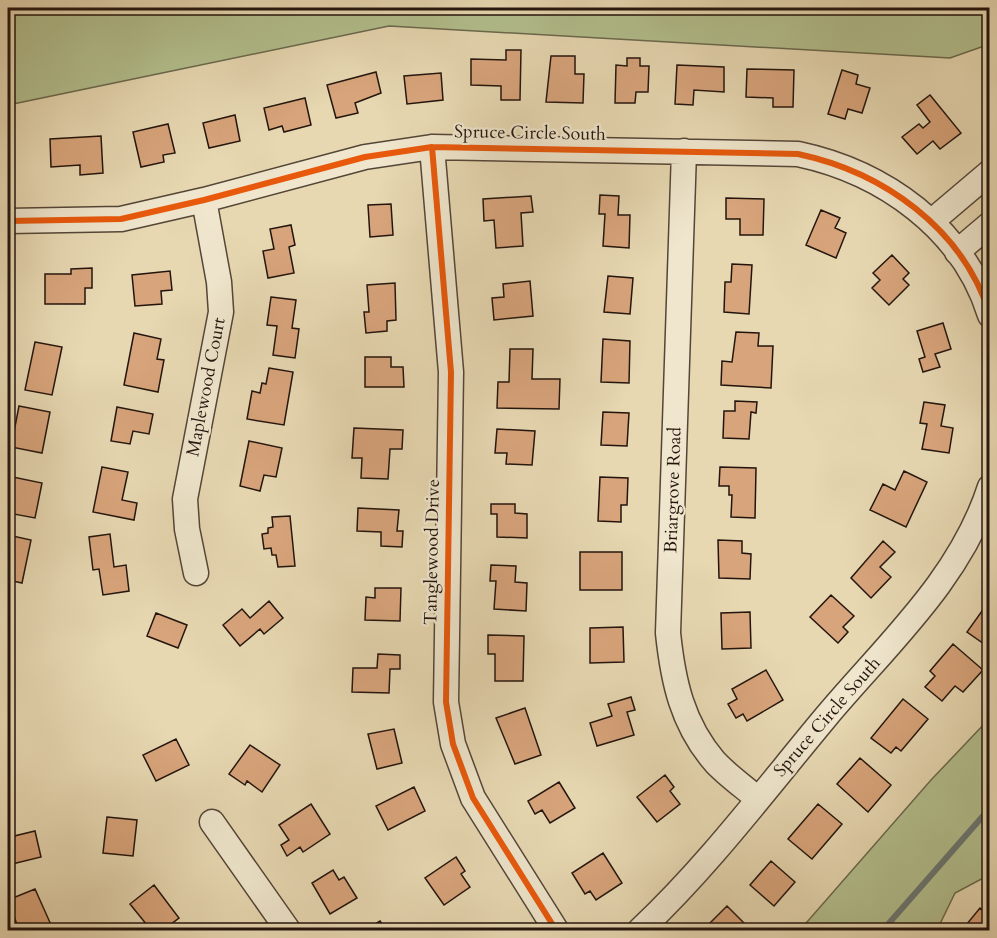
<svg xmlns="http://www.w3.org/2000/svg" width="997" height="938" font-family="Cardo,serif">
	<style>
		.green { fill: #b3bf8e; stroke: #6b6a4e; stroke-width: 1.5 }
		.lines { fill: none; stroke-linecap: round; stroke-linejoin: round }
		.stream { stroke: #6a7773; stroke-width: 6 }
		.building { fill: #d8a47b; stroke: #23150e; stroke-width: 1.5 }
		.street-casing { stroke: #544637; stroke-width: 27 }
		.street { stroke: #efe6cd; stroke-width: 24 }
		.cycleway-casing { stroke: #efe6cd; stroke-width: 10 }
		.cycleway { stroke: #e8590c; stroke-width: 6 }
		.labels { text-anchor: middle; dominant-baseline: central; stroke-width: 4.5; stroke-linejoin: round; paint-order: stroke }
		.street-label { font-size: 18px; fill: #23150e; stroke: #efe6cd }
	</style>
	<rect width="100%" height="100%" fill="#e7d8b2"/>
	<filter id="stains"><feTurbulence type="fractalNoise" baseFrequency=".00333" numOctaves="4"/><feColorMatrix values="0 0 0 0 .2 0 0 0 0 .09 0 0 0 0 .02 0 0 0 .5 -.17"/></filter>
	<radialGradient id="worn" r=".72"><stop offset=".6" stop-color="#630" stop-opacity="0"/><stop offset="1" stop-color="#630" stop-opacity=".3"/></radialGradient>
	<path class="green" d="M8,8H989L990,44L950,58L389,26L8,105Z
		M989,719V875L955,893L937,930H800L931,780Z"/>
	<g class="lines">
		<path class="stream" d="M883,930L990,808"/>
	</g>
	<path class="building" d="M506,50H521L520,100H501V86L471,85V59L506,60Z
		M551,56H575V74H584L583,103L546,102Z
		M627,58H640V66H649L648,92H636L635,103H615L616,65L627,66Z
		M677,65L724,67V92L694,90L693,105L675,104Z
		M990,68V96H989L985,69Z
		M747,69L794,70L793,107H773V98L746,97Z
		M842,70L858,75L856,84L870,88L862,113L848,109L845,119L828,114Z
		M376,72L381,93L355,103L358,113L336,118L327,85Z
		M441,73L443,100L407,104L404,76Z
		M930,95L961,133L940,149L933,141L917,154L902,137L919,124L923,128L930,122L917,105Z
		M305,98L311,125L284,132L282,126L269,130L264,108Z
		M235,115L240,141L209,148L203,123Z
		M168,124L175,153L163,155L164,162L141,167L133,132Z
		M101,136L103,173L80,175V165L51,167L50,139Z
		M600,195L619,196L618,215H630L629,248L603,246L605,214H599Z
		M531,196L533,212L521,213L523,246L496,248L494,220L484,221L483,199Z
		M726,198L764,199L763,235H740V219H726Z
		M391,204L393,235L370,237L368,205Z
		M821,210L840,218L835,228L846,233L836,258L806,245Z
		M291,225L295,245L289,247L294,273L268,278L263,251L274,249L270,229Z
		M892,255L909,273L903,279L909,285L889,305L872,288L880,280L873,273Z
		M732,264L752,265L749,314L724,312L725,282H731Z
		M92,268V288H85V304H45V274H71V269Z
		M170,271L172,290L161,291L162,304L135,306L132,275Z
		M608,276L633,278L630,314L604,312Z
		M530,281L533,316L494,320L492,298L504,297L503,284Z
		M395,283L396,320L387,321V331L366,333L364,312H369L367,285Z
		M271,297L296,300L292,328L299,329L295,358L273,355L277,326L267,325Z
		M943,323L951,349L935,354L940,367L923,372L919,359L925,357L917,331Z
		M736,332L759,333L758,346H773L771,388L721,385L722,361L732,362Z
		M134,333L161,339L157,359L164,360L158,392L124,385Z
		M603,339L630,341L629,383L601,382Z
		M35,342L62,347L52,395L25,390Z
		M510,349H533L532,379H560L559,409L497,408L498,382H509Z
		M365,357H391V367H403L404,387H365Z
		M269,368L293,372L284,425L247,419L252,391L260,393L262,383L266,384Z
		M735,401L757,402L756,413L751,412L749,439L723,438L724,411H735Z
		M924,402L945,405L941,426L953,428L949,453L922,449L927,424L920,423Z
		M19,406L50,412L42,453L11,447Z
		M117,407L153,414L149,434L133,431L130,444L111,441Z
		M603,412L629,413L627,446L601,445Z
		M354,428L403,430L402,449H390L388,479L361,478L362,458H352Z
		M497,429L535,431L532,465L506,464L507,453H495Z
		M249,441L282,448L276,477L264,475L260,491L240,486Z
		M102,467L128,472L122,500L137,503L134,520L93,512Z
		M720,467L756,468L755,518L731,517L732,495H729V486H719Z
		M904,471L927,482L906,527L870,510L883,484L895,490Z
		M8,476L42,483L35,518L8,513Z
		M600,477L628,478L627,505H621V522L598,521Z
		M491,504H515V513L527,514V538L497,537V514H491Z
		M358,508L399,510L397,531H403L402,547L381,546V532L357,531Z
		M290,516L295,566L278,567L276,555H272L271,548L264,549L262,534L268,533V528L273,527L272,517Z
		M110,534L114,567L126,565L129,591L103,595L99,569L93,570L89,537Z
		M8,535L31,540L22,583L8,580Z
		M718,540L742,541V553L751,554L750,579L719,578Z
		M883,541L895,552L880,567L891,577L871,598L851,578Z
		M580,552H622V590H580Z
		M491,565L516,566L515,582L527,583L526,611L494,609L496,581H490Z
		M375,588H401L400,621L365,620L366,597L375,598Z
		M831,595L854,616L843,627L848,632L838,643L810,617Z
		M269,601L283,618L264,634L260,629L240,646L223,625L242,609L250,618Z
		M8,610H11L8,639Z
		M982,611L990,616V648L967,632Z
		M750,612L751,648L722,649L721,613Z
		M156,613L187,625L178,648L147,636Z
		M623,627L624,662L590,663V628Z
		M488,635L524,636L523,681H495V654H488Z
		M953,644L983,670L963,692L955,686L942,701L925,687L935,676L930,671Z
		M378,654L400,655V669H390L389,693L352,692L353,668H377Z
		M766,670L783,700L747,721L743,714L736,718L728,704L737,699L732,689Z
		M8,689V709H13V734H8Z
		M631,697L635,710L627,712L634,735L597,746L590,723L612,716L608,704Z
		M903,699L928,719L901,751L896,747L891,753L871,738Z
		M525,708L541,755L515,764L496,718Z
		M394,729L402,763L377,769L368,734Z
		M176,739L189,765L156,781L143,755Z
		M250,745L280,765L262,792L247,781L245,785L229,774Z
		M860,758L891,785L868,812L837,784Z
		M8,759L11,794L8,795Z
		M665,775L674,787L670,791L680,804L657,822L637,797Z
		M559,782L575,808L550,823L542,810L535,814L528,801Z
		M414,787L425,811L388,830L376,806Z
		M311,804L330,834L303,852L300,847L287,856L281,845L289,840L279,825Z
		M818,804L842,824L812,859L788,839Z
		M107,817L137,820L133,856L103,853Z
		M8,827L10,837L35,831L41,857L8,865Z
		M603,853L622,883L596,900L590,891L585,894L572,873Z
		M456,857L465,871L461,874L470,887L444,905L425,878Z
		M771,861L795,882L774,906L750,885Z
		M333,870L339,880L344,877L357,898L330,914L312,883Z
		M154,885L179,918L163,930H151L130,904Z
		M35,889L52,927L44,930H19L8,900Z
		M727,906L750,929L748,930H703Z
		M980,908L990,916V930H962Z
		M380,921L386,930H365Z"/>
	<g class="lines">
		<defs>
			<path id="street" d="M432,147L451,372L446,702L453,744L473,798L556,930
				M684,151L668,633C673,681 682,724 715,762C727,775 744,787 758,799
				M8,221L121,219L204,200L365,157L432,147L798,154C883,172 963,228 990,315
				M931,222L990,172
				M957,252L990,224
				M196,573L187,529L185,499L221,312L219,282L204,200
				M212,822L288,930
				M640,930C708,866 765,790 825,718C886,645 960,580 990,487"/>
		</defs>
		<use href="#street" class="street-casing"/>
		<use href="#street" class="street"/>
		<defs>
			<path id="cycleway" d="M432,147L451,372L446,702L453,744L473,798L556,930
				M8,221L121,219L204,200L365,157L432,147L798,154C883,172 963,228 990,315"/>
		</defs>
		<use href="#cycleway" class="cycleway-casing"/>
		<use href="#cycleway" class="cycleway"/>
	</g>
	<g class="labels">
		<g class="street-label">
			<text transform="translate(530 133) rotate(1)">Spruce Circle South</text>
			<text transform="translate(206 387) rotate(-79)">Maplewood Court</text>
			<text transform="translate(673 490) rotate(-88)">Briargrove Road</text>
			<text transform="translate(432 552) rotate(-89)">Tanglewood Drive</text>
			<text transform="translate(827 717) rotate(-49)">Spruce Circle South</text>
		</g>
	</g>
	<rect width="997" height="938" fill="none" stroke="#e7d8b2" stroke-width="30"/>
	<rect x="9" y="9" width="979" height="920" fill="none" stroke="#23150e" stroke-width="3"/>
	<rect x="15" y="15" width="967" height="908" fill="none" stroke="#23150e" stroke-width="1.5"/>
	<rect width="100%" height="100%" filter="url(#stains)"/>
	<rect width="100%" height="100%" fill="url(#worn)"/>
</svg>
